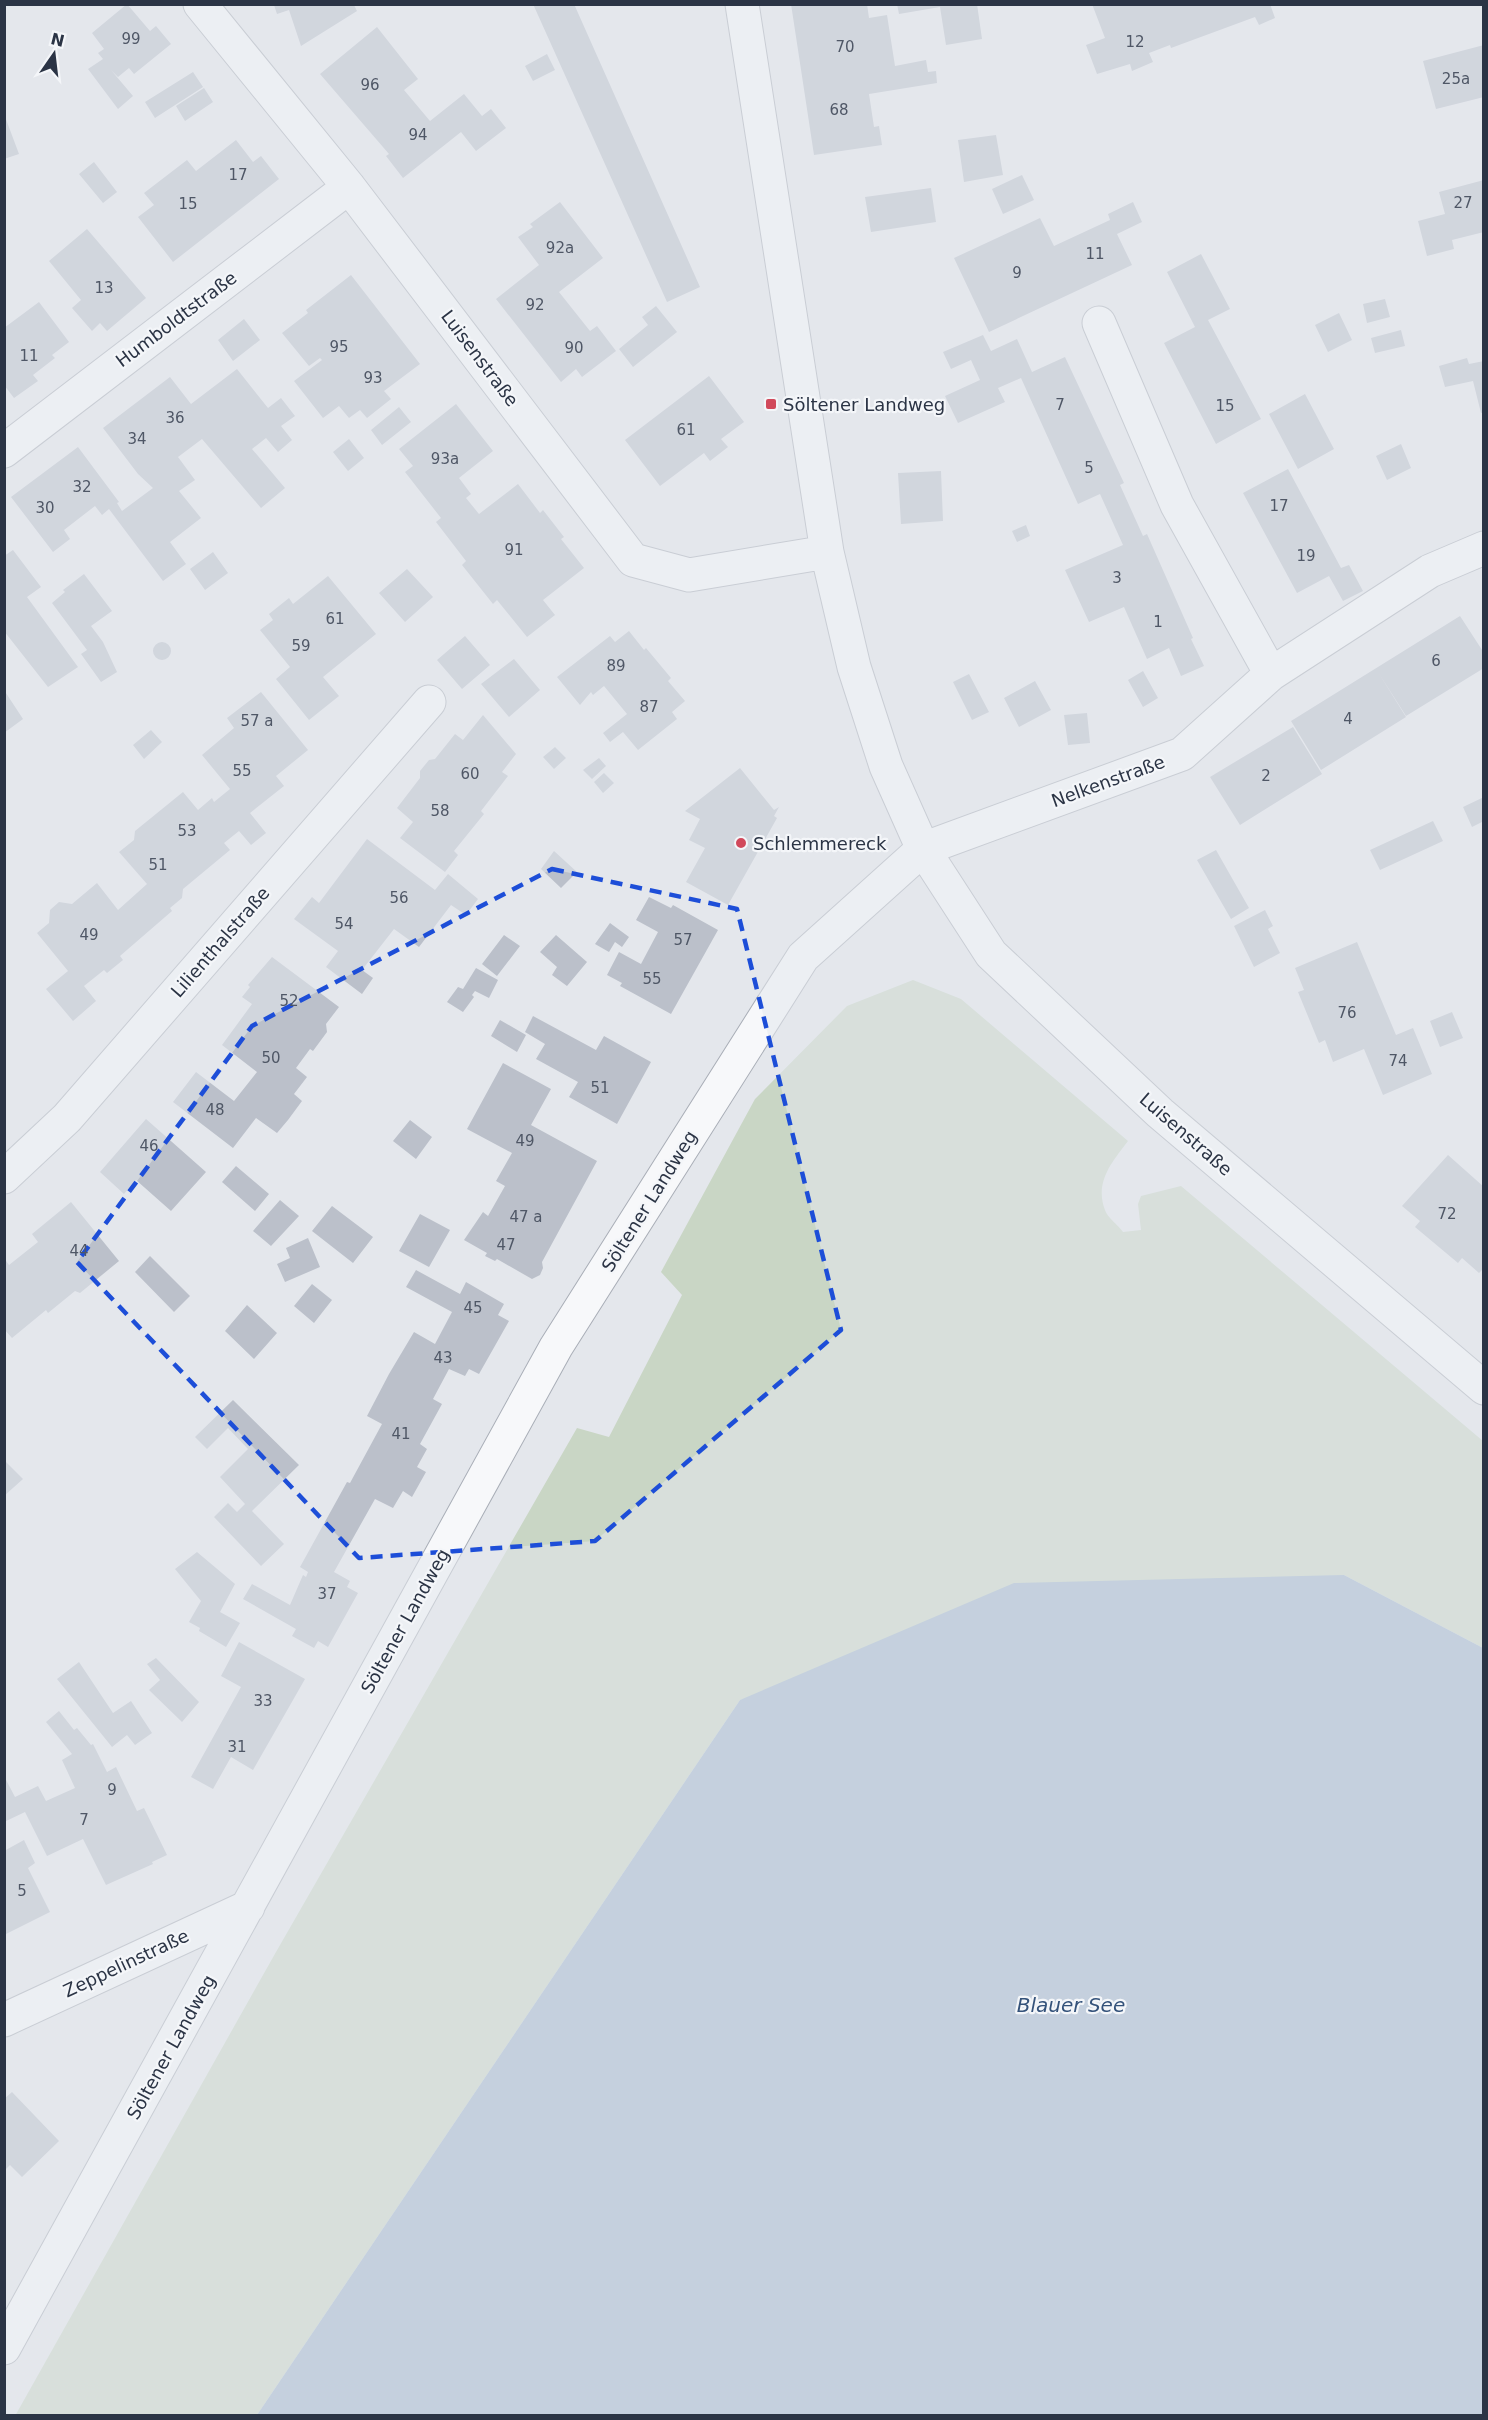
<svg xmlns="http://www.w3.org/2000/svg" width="1488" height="2420" font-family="'DejaVu Sans',sans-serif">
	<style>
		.green { fill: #c9d6c5 }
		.water { fill: #9fb4cc }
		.building { fill: #bbc0ca }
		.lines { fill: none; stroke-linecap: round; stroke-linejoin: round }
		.minor-casing { stroke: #a9aeb7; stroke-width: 35 }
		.minor { stroke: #f7f8fa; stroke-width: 33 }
		.marked { fill: none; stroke: #1d4ed8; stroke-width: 4.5; stroke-dasharray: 12 8; stroke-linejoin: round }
		.poi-dot { fill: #d1495b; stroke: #f4f6f9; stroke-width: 2 }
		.labels { text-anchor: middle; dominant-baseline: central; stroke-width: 4.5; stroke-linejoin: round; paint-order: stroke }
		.number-label { font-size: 15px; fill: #4f5766 }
		.street-label { font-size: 18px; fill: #2b3445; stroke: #f4f6f9 }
		.poi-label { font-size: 18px; fill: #2b3445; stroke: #f4f6f9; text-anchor: start }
		.water-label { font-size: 20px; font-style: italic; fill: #34527a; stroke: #f4f6f9 }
	</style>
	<rect width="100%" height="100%" fill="#e4e7ec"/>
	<path class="green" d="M913,980L961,999L1128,1141C1113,1161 1094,1182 1105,1210C1107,1217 1118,1225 1123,1232L1141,1230L1138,1204L1141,1196L1181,1186L1483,1441V1648L1344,1575L740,1700L257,2415L15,2416L276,1952L577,1428L609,1437L682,1295L661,1272L755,1099L847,1006Z"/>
	<path class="water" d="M1344,1575L1483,1648V2415H257L740,1700L1014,1583Z"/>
	<path class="building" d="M127,4L150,31L156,26L171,44L134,74L129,68L118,77L111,70L133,96L118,109L88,69L103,59L98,53L104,49L92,33Z
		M533,4H574L700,287L667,302Z
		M791,4H867L869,18L887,15L895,66L926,60L928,72L936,71L937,83L869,94L874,127L879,126L882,145L814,155Z
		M897,4H977L982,39L946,45L940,7L899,14Z
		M1092,4H1270L1275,18L1259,25L1255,17L1171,48L1170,45L1149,53L1153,62L1132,71L1130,64L1097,74L1086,45L1105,38Z
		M274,5H354L357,11L301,46L289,10L277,14Z
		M377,27L418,79L404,90L430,121L464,94L482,116L491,109L506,128L476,151L461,132L403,178L386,156L389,154L320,74Z
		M1484,45V97L1436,109L1423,61Z
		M547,54L555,70L533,81L525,66Z
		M193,72L203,87L155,118L145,102Z
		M204,88L213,102L185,121L176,106Z
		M4,114L19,154L4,159Z
		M996,135L1003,175L964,182L958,140Z
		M236,140L253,162L261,156L279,179L173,262L138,217L154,205L144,193L187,160L196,171Z
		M94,162L117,192L103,203L79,174Z
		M1022,175L1034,200L1003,214L992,189Z
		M1484,180V232L1452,240L1454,249L1427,256L1418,221L1445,214L1439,192Z
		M931,188L936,222L871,232L865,197Z
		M560,202L603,258L559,292L590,331L597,326L616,351L582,377L576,369L561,382L496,299L539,265L518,237L533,227L530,224Z
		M1133,202L1142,222L1117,234L1132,265L989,332L954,258L1040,218L1054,246L1110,220L1108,214Z
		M87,229L146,298L107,331L100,323L92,331L72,308L81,300L49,261Z
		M1201,254L1230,309L1208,320L1261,419L1216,444L1164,343L1195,327L1167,272Z
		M351,275L420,364L384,391L391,399L367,418L360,410L349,418L339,406L323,418L294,381L322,360L320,358L309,366L282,333L308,313L306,310Z
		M1385,299L1390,317L1367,323L1363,304Z
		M39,302L69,342L52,355L55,358L33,375L38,381L14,398L4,385V328Z
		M656,306L677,332L633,367L619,349L648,325L642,317Z
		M1339,313L1352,340L1328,352L1315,325Z
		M244,319L260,340L233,361L218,340Z
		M1401,330L1405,346L1375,353L1371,338Z
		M983,335L991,351L1017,339L1032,372L1065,357L1124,483L1120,485L1143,536L1147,534L1193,638L1191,639L1204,666L1181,676L1169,648L1147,659L1124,607L1089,622L1065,570L1123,545L1100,494L1078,504L1021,378L998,388L1005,402L958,423L945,396L980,380L971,360L951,369L943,352Z
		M1467,358L1469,364L1484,361V412L1481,413L1473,381L1445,387L1439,366Z
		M237,369L268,408L281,398L295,416L281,426L292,440L278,452L266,438L252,449L285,488L261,508L202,439L178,457L195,480L179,491L201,518L170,542L186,564L163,581L109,509L102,515L95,506L64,530L70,539L53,552L11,497L78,447L119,502L117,503L122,511L153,488L138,474L103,428L170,377L191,404Z
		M709,376L744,422L721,439L728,447L710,461L704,453L660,486L625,440Z
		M1305,394L1334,449L1298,469L1269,414Z
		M456,404L493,451L459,478L471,494L466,498L479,514L518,484L540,513L543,510L564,537L561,539L584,568L543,600L555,615L527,637L497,600L493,604L462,565L466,561L436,522L441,518L405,472L413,466L399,449Z
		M399,407L411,422L382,445L371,430Z
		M349,439L364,458L348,471L333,452Z
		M1401,444L1411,468L1387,480L1376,456Z
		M1288,469L1341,568L1349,565L1363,591L1343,601L1329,576L1297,593L1243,493Z
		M941,471L943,521L901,524L898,473Z
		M1026,525L1030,536L1017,542L1012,531Z
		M13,550L41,587L27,597L78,667L48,687L4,631V556Z
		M213,552L228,573L205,590L190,569Z
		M407,569L433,597L405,622L379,593Z
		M84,574L112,611L91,626L103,642L117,672L101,682L81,654L87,650L52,603L65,592L63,590Z
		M328,576L376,634L323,677L339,696L309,720L276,679L290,667L260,630L273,620L269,614L289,598L293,604Z
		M1460,616L1484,653V668L1406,716L1378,672L1406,717L1321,770L1291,721Z
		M629,631L644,650L646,648L671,678L668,681L685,701L672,712L677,719L638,750L623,732L610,742L603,733L627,714L604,686L593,695L591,692L580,705L557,677L610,636L615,642Z
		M465,636L490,665L462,689L437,660Z
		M153 651a9 9 0 1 1 18 0a9 9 0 1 1-18 0Z
		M514,659L540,690L509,717L481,684Z
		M1143,671L1158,698L1143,707L1128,680Z
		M969,674L989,712L972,720L953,682Z
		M1035,681L1051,710L1019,727L1004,698Z
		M4,690L23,719L4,733Z
		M261,692L308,750L276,776L284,786L250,813L266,833L251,845L239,831L224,843L230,850L183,889L182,898L170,908L172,911L120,956L123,960L107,973L104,970L84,986L96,1001L73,1021L46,989L68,971L37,933L49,923L50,910L59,902L72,904L97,883L118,910L147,884L119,852L134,840L135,831L183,792L198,810L212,798L214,802L230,789L202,755L234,728L227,718Z
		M1087,713L1090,743L1068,745L1064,715Z
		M483,715L516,754L502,772L508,776L481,811L484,814L454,851L458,855L445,872L400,838L413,822L397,808L420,778V771L429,760L435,759L455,734L463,740Z
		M1293,727L1322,774L1240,825L1210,777Z
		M151,730L162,742L144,759L133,745Z
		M555,747L566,758L554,769L543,757Z
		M599,758L606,766L592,779L583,770Z
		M740,768L774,810L779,807L774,816L777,818L728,905L686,882L705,848L689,840L700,819L685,811Z
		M604,773L614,783L603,793L594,782Z
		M1484,797V821L1472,827L1463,807Z
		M1433,821L1443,841L1380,870L1370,850Z
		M367,839L435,890L448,874L478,899L466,915L451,905L419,947L394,929L362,970L373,978L362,994L326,967L338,951L294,919L312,897L319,903Z
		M1216,850L1249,908L1231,919L1197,860Z
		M554,851L577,872L561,888L541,869Z
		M649,897L671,908L673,905L718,930L671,1014L620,986L622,983L607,975L619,952L641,964L658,932L636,920Z
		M1265,910L1273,926L1268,929L1280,953L1254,967L1234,926Z
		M610,923L629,937L622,947L615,942L609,952L595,944Z
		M504,935L520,946L497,976L482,964Z
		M556,935L587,962L567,986L552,975L557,967L540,952Z
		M1357,942L1396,1035L1413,1028L1432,1074L1383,1095L1364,1049L1333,1062L1325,1040L1319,1043L1298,992L1304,990L1295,968Z
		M272,957L339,1007L326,1024L327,1032L313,1051L310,1049L296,1068L307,1077L294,1094L302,1101L288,1120L277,1133L256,1118L233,1148L173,1102L196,1072L234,1101L257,1072L222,1045L252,1004L242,997L250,987L248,985Z
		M476,968L498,980L489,998L475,991L472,995L474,997L463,1012L447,1002L458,987L463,989Z
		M1452,1012L1463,1038L1440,1047L1430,1021Z
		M533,1016L596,1050L604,1036L651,1062L617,1124L569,1097L578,1082L536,1059L545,1044L525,1032Z
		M500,1020L526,1035L517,1052L491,1036Z
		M503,1063L551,1089L531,1125L597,1161L542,1262L543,1268L540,1275L532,1279L497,1259L495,1261L485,1256L487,1253L464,1240L483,1212L488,1216L505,1186L496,1181L512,1153L467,1129Z
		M146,1119L206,1172L171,1211L136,1180L124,1194L100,1172Z
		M410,1120L432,1137L416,1159L393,1141Z
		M1448,1155L1484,1187V1268L1479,1273L1462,1258L1458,1263L1415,1227L1420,1221L1402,1206Z
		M236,1166L269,1194L255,1211L222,1182Z
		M280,1200L299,1216L271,1246L253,1231Z
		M71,1202L119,1261L80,1293L75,1291L48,1313L46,1310L12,1338L4,1329V1258L9,1265L38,1242L32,1234Z
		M332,1206L373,1237L353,1263L312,1231Z
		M420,1214L450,1230L429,1267L399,1251Z
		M308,1238L320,1267L285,1282L277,1264L290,1258L286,1248Z
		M150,1256L190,1296L174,1312L135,1272Z
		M416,1270L460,1294L466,1282L504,1304L498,1315L509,1321L479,1374L469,1369L465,1376L449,1369L433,1399L442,1404L420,1444L427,1449L417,1467L426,1472L412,1497L403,1491L393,1508L375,1499L334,1572L350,1581L347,1587L358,1593L328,1647L318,1641L314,1648L292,1636L296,1629L243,1599L252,1584L290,1605L303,1575L306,1577L308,1572L300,1567L347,1482L350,1483L382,1424L367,1416L389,1374L414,1332L435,1344L452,1312L406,1287Z
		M312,1284L332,1300L314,1323L294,1306Z
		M247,1305L277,1333L254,1359L225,1331Z
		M233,1400L299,1465L252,1511L284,1544L261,1566L214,1517L228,1503L237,1512L245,1504L220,1477L248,1449L228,1428L207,1449L195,1437Z
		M4,1460L23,1479L4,1496Z
		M197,1552L235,1584L220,1612L240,1623L226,1647L199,1631L200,1628L189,1622L201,1601L175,1569Z
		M239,1642L305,1679L253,1770L231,1757L213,1789L191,1777L241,1687L221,1676Z
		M156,1658L199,1702L182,1722L149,1690L160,1680L147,1664Z
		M79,1662L113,1713L131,1701L152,1733L135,1745L127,1735L112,1747L57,1679Z
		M59,1711L74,1730L77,1728L91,1745L93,1744L107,1772L116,1767L137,1811L144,1808L167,1855L152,1862L153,1864L106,1885L83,1839L47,1856L25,1812L4,1822V1776L15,1797L38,1786L46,1801L75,1788L62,1760L72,1754L46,1722Z
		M24,1840L35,1863L28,1868L50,1912L4,1935V1851Z
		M12,2092L59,2141L22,2177L10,2165L4,2171V2099Z"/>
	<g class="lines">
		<defs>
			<path id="minor" d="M200,4L349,187L633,560L689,575L827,552
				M742,4L827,552L854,667L886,766L923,849L991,954L1160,1113L1484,1388
				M1099,323L1177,505L1271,674
				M4,451L349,187
				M4,1177L67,1118L429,702
				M4,2020L248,1907
				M4,2348L556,1347L803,957L923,849L1182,754L1271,674L1430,571L1484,548"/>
		</defs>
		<use href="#minor" class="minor-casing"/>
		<use href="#minor" class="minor"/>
	</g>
	<path d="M0 0H1488V2420H0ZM552,869L737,909L841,1330L595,1541L359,1558L77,1262L252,1026Z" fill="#e4e7ec" fill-opacity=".55" fill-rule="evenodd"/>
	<path class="marked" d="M552,869L737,909L841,1330L595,1541L359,1558L77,1262L252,1026Z"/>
	<g class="poi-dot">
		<rect x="765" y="398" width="12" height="12" rx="3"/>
		<circle cx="741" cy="843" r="6"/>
	</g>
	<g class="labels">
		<g class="number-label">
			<text x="131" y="39">99</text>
			<text x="1135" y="42">12</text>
			<text x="845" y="47">70</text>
			<text x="1456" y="79">25a</text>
			<text x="370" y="85">96</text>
			<text x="839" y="110">68</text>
			<text x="418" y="135">94</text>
			<text x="238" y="175">17</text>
			<text x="1463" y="203">27</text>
			<text x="188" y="204">15</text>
			<text x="560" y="248">92a</text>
			<text x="1095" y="254">11</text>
			<text x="1017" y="273">9</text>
			<text x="104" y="288">13</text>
			<text x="535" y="305">92</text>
			<text x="339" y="347">95</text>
			<text x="574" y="348">90</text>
			<text x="29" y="356">11</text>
			<text x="373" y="378">93</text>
			<text x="1060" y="405">7</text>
			<text x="1225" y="406">15</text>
			<text x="175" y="418">36</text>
			<text x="686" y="430">61</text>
			<text x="137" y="439">34</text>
			<text x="445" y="459">93a</text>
			<text x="1089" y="468">5</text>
			<text x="82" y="487">32</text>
			<text x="1279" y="506">17</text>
			<text x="45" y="508">30</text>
			<text x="514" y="550">91</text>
			<text x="1306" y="556">19</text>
			<text x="1117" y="578">3</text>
			<text x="335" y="619">61</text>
			<text x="1158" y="622">1</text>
			<text x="301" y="646">59</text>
			<text x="1436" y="661">6</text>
			<text x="616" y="666">89</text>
			<text x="649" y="707">87</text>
			<text x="1348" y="719">4</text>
			<text x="257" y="721">57 a</text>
			<text x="242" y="771">55</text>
			<text x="470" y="774">60</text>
			<text x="1266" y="776">2</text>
			<text x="440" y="811">58</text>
			<text x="187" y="831">53</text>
			<text x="158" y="865">51</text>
			<text x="399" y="898">56</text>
			<text x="344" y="924">54</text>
			<text x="89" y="935">49</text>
			<text x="683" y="940">57</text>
			<text x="652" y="979">55</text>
			<text x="289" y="1001">52</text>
			<text x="1347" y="1013">76</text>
			<text x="271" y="1058">50</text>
			<text x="1398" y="1061">74</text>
			<text x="600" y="1088">51</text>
			<text x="215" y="1110">48</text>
			<text x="525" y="1141">49</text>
			<text x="149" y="1146">46</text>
			<text x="1447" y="1214">72</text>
			<text x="526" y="1217">47 a</text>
			<text x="506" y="1245">47</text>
			<text x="79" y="1251">44</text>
			<text x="473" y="1308">45</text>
			<text x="443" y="1358">43</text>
			<text x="401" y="1434">41</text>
			<text x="327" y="1594">37</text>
			<text x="263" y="1701">33</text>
			<text x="237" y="1747">31</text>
			<text x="112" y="1790">9</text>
			<text x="84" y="1820">7</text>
			<text x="22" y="1891">5</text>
		</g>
		<g class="street-label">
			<text transform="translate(176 319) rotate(-37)">Humboldtstraße</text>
			<text transform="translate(480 358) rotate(53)">Luisenstraße</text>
			<text transform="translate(1108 781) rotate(-20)">Nelkenstraße</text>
			<text transform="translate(220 942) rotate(-49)">Lilienthalstraße</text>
			<text transform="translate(1186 1134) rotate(41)">Luisenstraße</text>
			<text transform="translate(649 1201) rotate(-58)">Söltener Landweg</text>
			<text transform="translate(405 1621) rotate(-61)">Söltener Landweg</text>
			<text transform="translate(126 1963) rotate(-25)">Zeppelinstraße</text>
			<text transform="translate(171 2047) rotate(-61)">Söltener Landweg</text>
		</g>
		<g class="poi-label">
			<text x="783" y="404">Söltener Landweg</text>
			<text x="753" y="843">Schlemmereck</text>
		</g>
		<g class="water-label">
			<text x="1071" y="2005">Blauer See</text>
		</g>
	</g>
	<rect width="1488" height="2420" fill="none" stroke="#2b3445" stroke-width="12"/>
	<g transform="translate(54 54) rotate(14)" stroke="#f4f6f9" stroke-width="4.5" paint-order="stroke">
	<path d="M0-4.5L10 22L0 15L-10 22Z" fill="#2b3445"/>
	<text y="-9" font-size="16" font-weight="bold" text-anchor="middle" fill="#2b3445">N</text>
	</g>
</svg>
